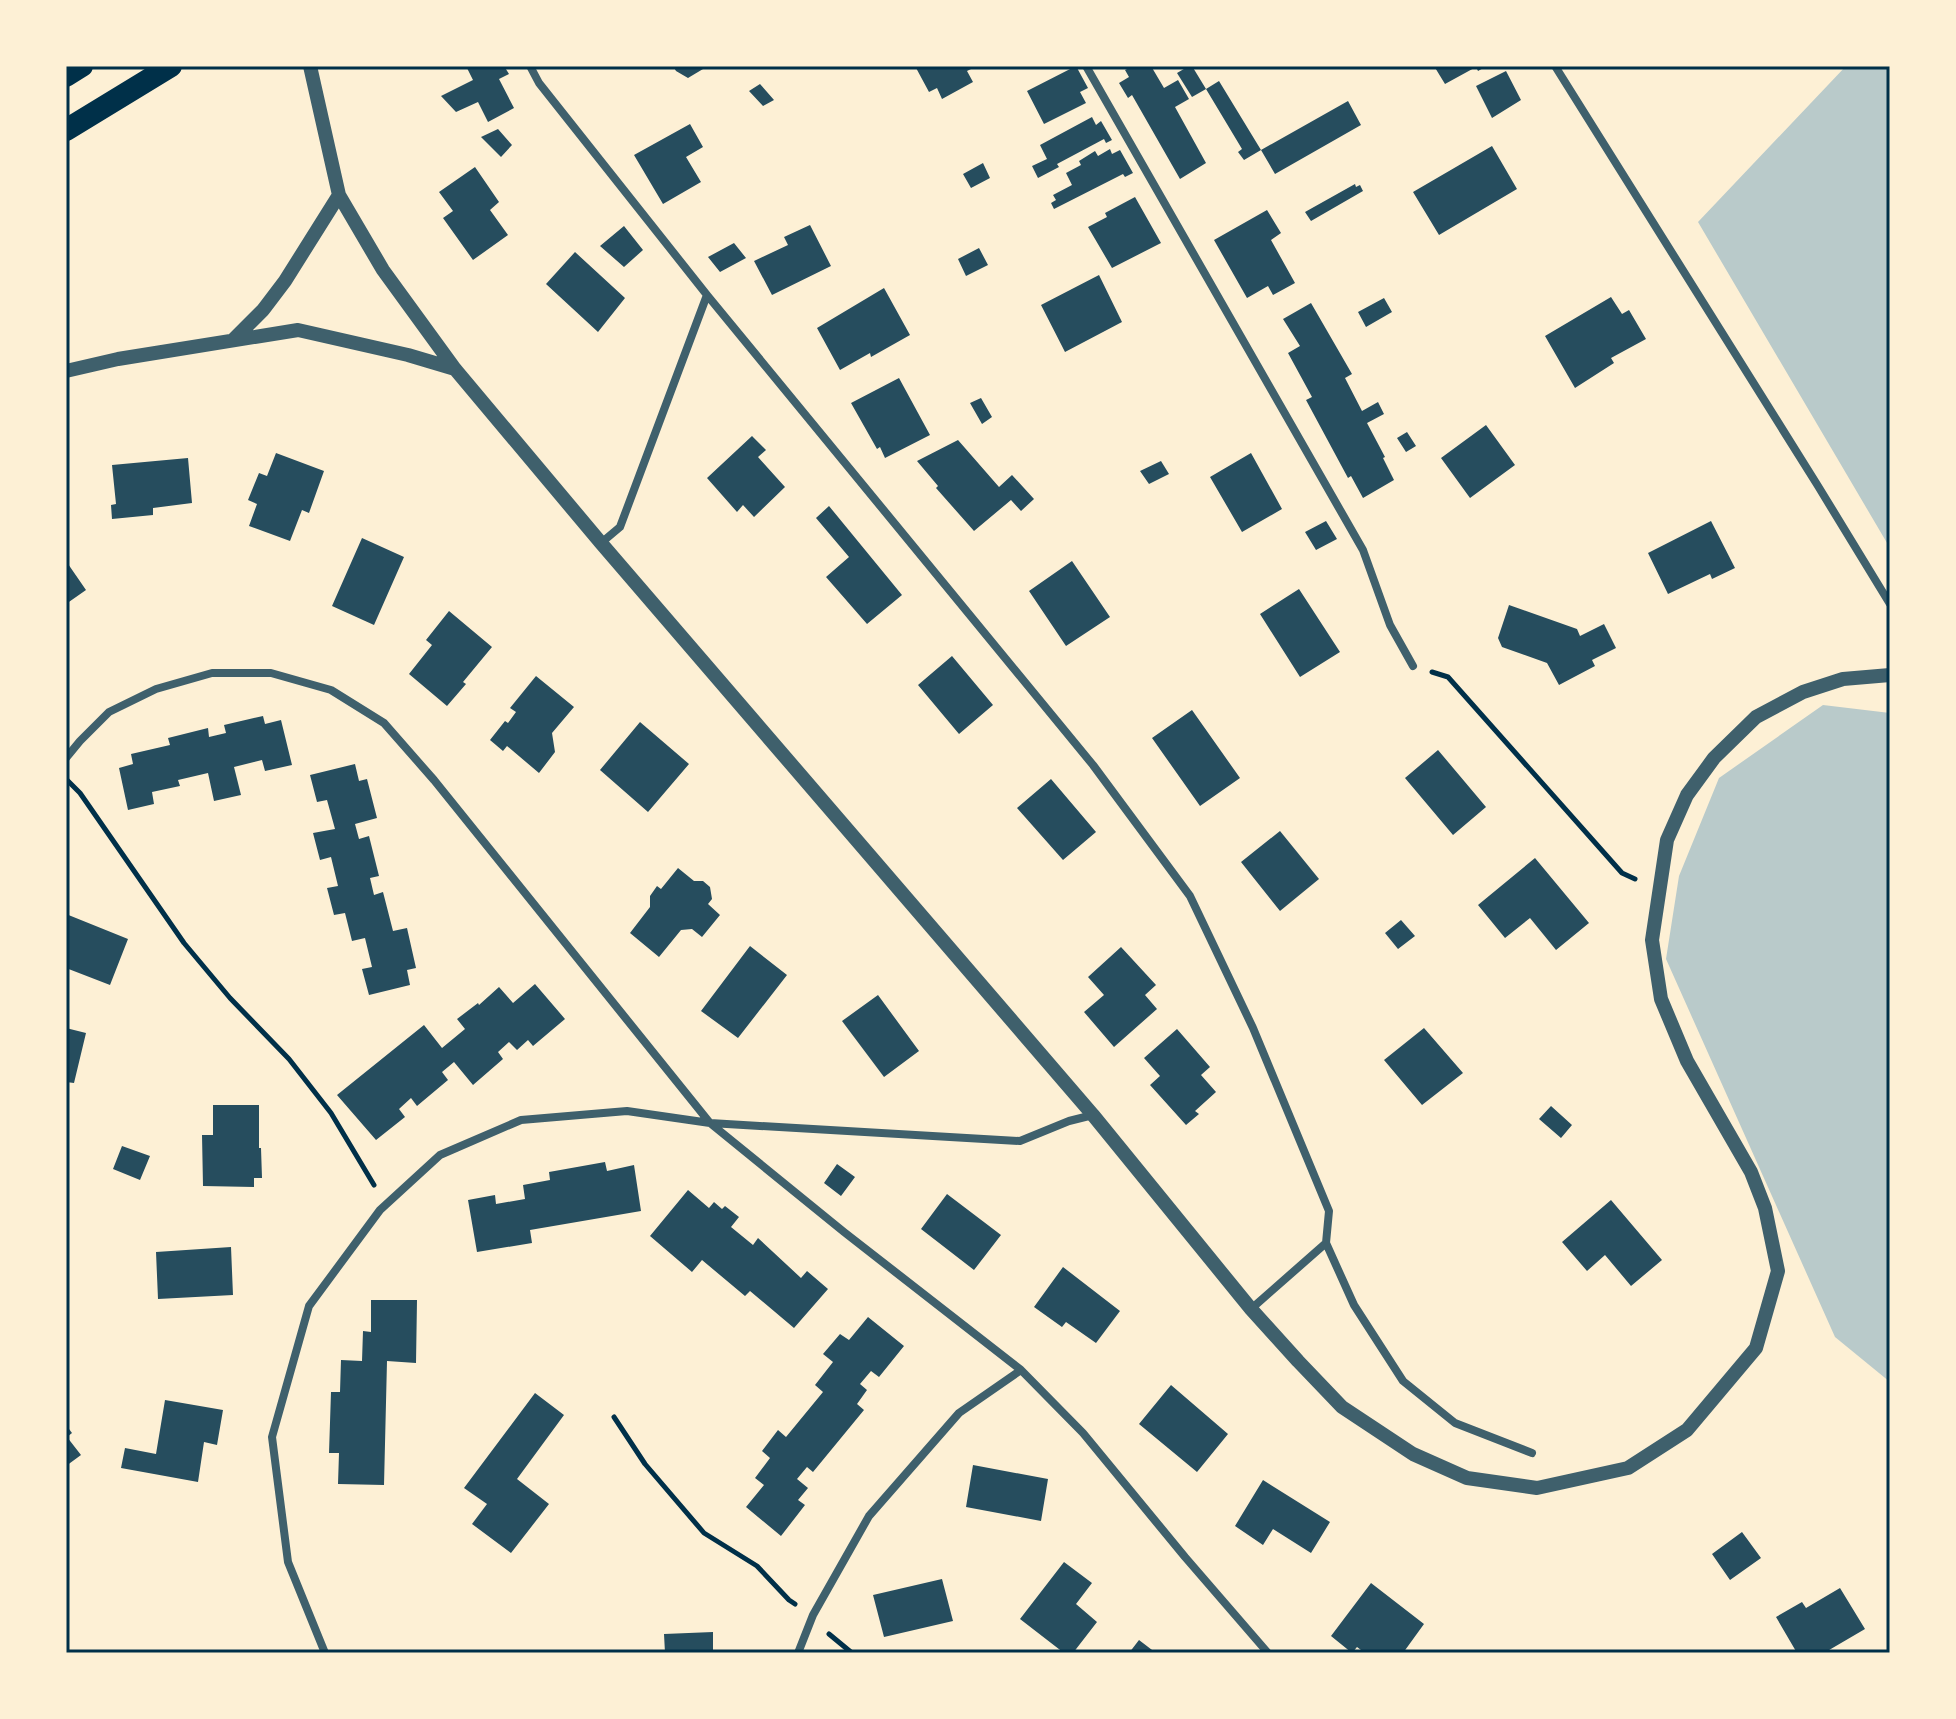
<svg xmlns="http://www.w3.org/2000/svg" width="1956" height="1719" font-family="Merriweather,serif">
	<style>
		.green { fill: #b9caca }
		.building { fill: #264d5e }
		.lines { fill: none; stroke-linecap: round; stroke-linejoin: round }
		.path { stroke: #003049; stroke-width: 5 }
		.minor { stroke: #3f606c; stroke-width: 8 }
		.tertiary { stroke: #3f606c; stroke-width: 14 }
		.trunk { stroke: #003049; stroke-width: 22 }
		.neatline { fill: none; stroke: #003049; stroke-width: 3 }
	</style>
	<rect width="100%" height="100%" fill="#fdf0d5"/>
	<path class="green" d="M1846,66H1890V548L1698,222Z
		M1823,705L1890,713V1382L1835,1337L1666,959L1679,876L1719,778Z"/>
	<path class="building" d="M466,66H504L509,74L499,79L514,108L488,122L478,102L456,112L441,96L473,80Z
		M673,66H708L688,78L676,71Z
		M915,66H977L967,71L973,82L942,99L937,88L929,92Z
		M1076,66L1088,88L1080,92L1086,103L1044,124L1027,91Z
		M1133,66H1151L1164,88L1178,80L1189,99L1175,107L1206,163L1180,179L1132,95L1128,98L1119,83L1129,77L1125,70Z
		M1189,66H1192L1206,89L1219,81L1261,150L1244,160L1238,152L1242,149L1206,89L1192,97L1177,73Z
		M1434,66H1487L1478,71L1476,67L1445,84Z
		M1506,71L1521,100L1492,118L1476,86Z
		M760,84L774,100L763,106L749,91Z
		M1348,101L1361,125L1275,174L1261,150Z
		M1092,117L1096,125L1101,121L1112,140L1106,143L1104,139L1057,164L1059,167L1038,178L1032,166L1047,159L1040,145Z
		M690,124L703,147L686,157L701,182L663,204L634,155Z
		M498,129L512,145L501,157L481,137Z
		M1492,146L1517,189L1439,235L1413,192Z
		M1110,149L1112,154L1120,150L1133,173L1125,177L1123,174L1054,209L1051,203L1056,200L1053,195L1072,185L1066,173L1081,165L1079,161L1095,151L1098,156Z
		M983,163L990,178L971,188L963,174Z
		M475,167L499,202L490,210L508,235L473,260L443,218L453,211L439,192Z
		M1355,184L1356,187L1360,185L1363,191L1311,221L1305,212Z
		M1135,197L1161,243L1112,268L1088,227L1107,217L1105,213Z
		M1267,210L1281,233L1271,240L1295,283L1273,295L1268,286L1247,298L1214,240Z
		M810,225L831,266L772,295L754,261L788,245L784,237Z
		M624,226L643,250L624,267L600,246Z
		M734,243L746,258L720,272L708,257Z
		M979,248L988,265L966,276L958,259Z
		M575,252L625,298L598,332L546,284Z
		M1099,275L1122,322L1065,352L1041,305Z
		M884,288L910,335L871,357L870,353L840,370L817,328Z
		M1611,297L1622,314L1629,310L1646,339L1611,358L1614,363L1575,388L1545,336Z
		M1384,298L1392,312L1366,327L1358,312Z
		M1311,303L1352,374L1345,378L1362,411L1378,402L1384,414L1367,423L1385,457L1383,458L1394,480L1363,498L1351,476L1348,478L1306,400L1312,397L1288,353L1300,346L1283,319Z
		M899,378L930,435L885,458L880,447L877,449L851,403Z
		M981,398L992,417L982,424L970,403Z
		M1486,425L1515,465L1470,498L1441,458Z
		M1407,432L1416,446L1406,452L1397,438Z
		M752,436L766,450L758,457L785,487L754,517L743,505L737,512L707,478Z
		M958,440L999,487L1012,475L1034,499L1021,511L1011,500L974,531L936,488L938,486L917,461Z
		M276,453L324,471L309,513L302,510L290,541L249,526L257,504L248,500L259,473L267,476Z
		M1251,453L1282,509L1242,532L1210,477Z
		M188,458L192,503L153,508V515L112,519L111,505L116,504L112,465Z
		M1161,461L1169,474L1149,484L1140,471Z
		M829,506L902,595L867,624L826,577L849,557L816,518Z
		M1326,521L1337,539L1316,550L1305,532Z
		M1711,521L1735,568L1712,579L1710,574L1668,594L1648,553Z
		M362,538L404,557L374,625L332,606Z
		M66,561L86,590L66,604Z
		M1072,561L1110,617L1066,646L1029,591Z
		M1299,589L1340,652L1300,677L1260,614Z
		M1509,605L1577,629L1580,636L1604,624L1616,648L1592,660L1595,666L1559,685L1547,663L1502,647L1498,638Z
		M449,611L492,647L463,682L466,684L447,706L409,674L432,645L426,640Z
		M952,656L993,705L959,734L918,685Z
		M536,676L574,707L552,733L555,752L539,773L507,746L503,751L490,740L505,721L508,723L516,712L510,708Z
		M1192,710L1240,778L1200,806L1152,738Z
		M263,716L265,724L281,720L292,765L265,771L262,760L234,767L241,795L214,801L208,773L178,780L180,786L152,792L154,804L128,810L119,768L133,764L131,754L170,745L168,738L208,728L209,737L226,733L224,725Z
		M640,722L689,764L648,812L600,770Z
		M1438,750L1486,807L1453,835L1405,778Z
		M355,764L359,781L367,779L377,818L355,824L359,839L369,836L379,876L370,878L374,895L383,892L393,931L407,928L416,968L407,970L410,985L369,995L362,969L372,967L365,938L352,941L345,913L334,915L327,888L338,886L331,857L320,860L313,833L335,829L327,800L317,802L310,775Z
		M1051,779L1096,832L1063,860L1017,808Z
		M1280,831L1319,879L1280,911L1241,862Z
		M1535,858L1589,923L1556,950L1530,918L1505,938L1478,905Z
		M678,868L694,881H703L710,887L712,899L708,904L720,915L702,937L692,929L681,930L659,957L630,933L650,907V896L657,886L661,889Z
		M66,914L128,939L110,985L66,968Z
		M1401,920L1415,936L1398,949L1385,933Z
		M750,946L787,975L738,1038L701,1011Z
		M1121,947L1156,985L1145,995L1157,1009L1114,1047L1084,1012L1104,995L1088,977Z
		M535,984L565,1019L533,1046L528,1040L517,1050L509,1042L498,1052L503,1059L473,1085L454,1062L442,1072L448,1080L417,1106L411,1098L399,1109L405,1117L376,1140L337,1095L424,1025L442,1048L465,1029L457,1019L478,1003L479,1005L499,987L513,1003Z
		M878,995L919,1051L884,1077L842,1021Z
		M66,1028L86,1033L74,1083L66,1082Z
		M1424,1028L1463,1073L1422,1105L1384,1060Z
		M1177,1029L1210,1067L1201,1075L1216,1092L1195,1111L1199,1114L1186,1125L1150,1085L1160,1076L1144,1058Z
		M213,1105H259V1148H261L262,1178H254V1187L203,1186L202,1135H213Z
		M1551,1106L1572,1125L1561,1138L1539,1119Z
		M122,1146L150,1156L140,1180L113,1169Z
		M605,1162L607,1171L634,1165L641,1211L530,1230L532,1243L477,1252L468,1200L495,1195L496,1204L525,1199L523,1185L550,1180L549,1172Z
		M837,1164L855,1177L841,1196L824,1183Z
		M688,1190L709,1208L714,1202L722,1209L725,1206L739,1217L731,1227L753,1245L758,1238L801,1278L807,1271L828,1289L794,1328L750,1291L745,1296L702,1260L692,1272L650,1236Z
		M947,1194L1001,1235L974,1270L921,1229Z
		M1611,1200L1662,1260L1631,1286L1605,1255L1587,1271L1562,1242Z
		M231,1247L233,1295L158,1299L156,1252Z
		M1063,1267L1120,1311L1096,1343L1066,1322L1062,1327L1034,1307Z
		M371,1300H417L416,1363L387,1361L384,1485L338,1484L339,1453H329L331,1392H340L341,1360L362,1361L363,1331L371,1332Z
		M868,1317L904,1346L879,1377L871,1371L860,1384L867,1390L857,1404L864,1410L813,1472L807,1467L797,1479L808,1488L798,1500L805,1505L781,1536L746,1507L764,1485L755,1478L770,1458L762,1451L778,1430L786,1437L823,1392L815,1385L833,1362L823,1354L840,1334L849,1340Z
		M1171,1385L1228,1434L1197,1472L1139,1424Z
		M535,1393L564,1415L517,1479L549,1504L511,1553L472,1524L487,1504L464,1488Z
		M165,1400L223,1410L217,1445L204,1442L198,1482L121,1468L125,1448L156,1454Z
		M66,1425L72,1433L67,1437L81,1455L66,1466Z
		M973,1465L1048,1479L1041,1521L966,1507Z
		M1263,1480L1330,1522L1311,1553L1273,1529L1263,1545L1235,1526Z
		M1742,1532L1761,1558L1730,1580L1712,1554Z
		M1064,1562L1092,1583L1076,1604L1097,1622L1073,1653H1064L1020,1619Z
		M942,1579L953,1621L884,1637L873,1595Z
		M1371,1583L1424,1624L1403,1653H1365L1357,1647L1352,1653L1331,1636Z
		M1840,1588L1865,1629L1824,1653H1797L1776,1617L1802,1602L1806,1608Z
		M713,1632V1652L665,1653L664,1634Z
		M1139,1640L1156,1653H1129Z"/>
	<g class="lines">
		<path class="path" d="M1432,672L1448,677L1622,873L1635,879
			M67,780L80,793L184,943L230,998L289,1059L331,1113L374,1185
			M614,1417L645,1464L704,1533L757,1566L789,1600L795,1604
			M829,1634L852,1653"/>
		<path class="minor" d="M530,66L539,83L707,295
			M1086,66L1363,550L1390,625L1413,666
			M1555,66L1818,486L1890,604
			M601,543L620,527L707,295L1093,765L1190,896L1253,1028L1329,1211L1326,1243L1251,1309
			M66,758L80,741L109,712L156,689L212,673H271L331,690L384,723L434,780L710,1123L844,1232L1021,1370L1083,1433L1185,1557L1268,1653
			M1326,1243L1354,1305L1403,1381L1455,1423L1532,1453
			M325,1653L288,1562L272,1437L309,1306L380,1210L440,1155L521,1120L627,1111L710,1123L1020,1141L1069,1121L1093,1115
			M798,1653L813,1615L869,1516L959,1413L1021,1370"/>
		<path class="tertiary" d="M310,66L339,195L383,270L455,369L601,543L1093,1115L1251,1309L1298,1361L1342,1407L1413,1454L1467,1478L1537,1488L1628,1468L1687,1430L1756,1348L1778,1271L1765,1208L1751,1172L1687,1061L1661,999L1652,940L1667,840L1687,795L1714,758L1756,717L1803,692L1843,679L1890,675
			M234,339L263,310L285,281L339,195
			M66,371L118,359L298,330L408,355L455,369"/>
		<path class="trunk" d="M66,76L82,66
			M66,130L171,66"/>
	</g>
	<rect width="1956" height="1719" fill="none" stroke="#fdf0d5" stroke-width="136"/>
	<rect x="68" y="68" width="1820" height="1583" class="neatline"/>
</svg>
